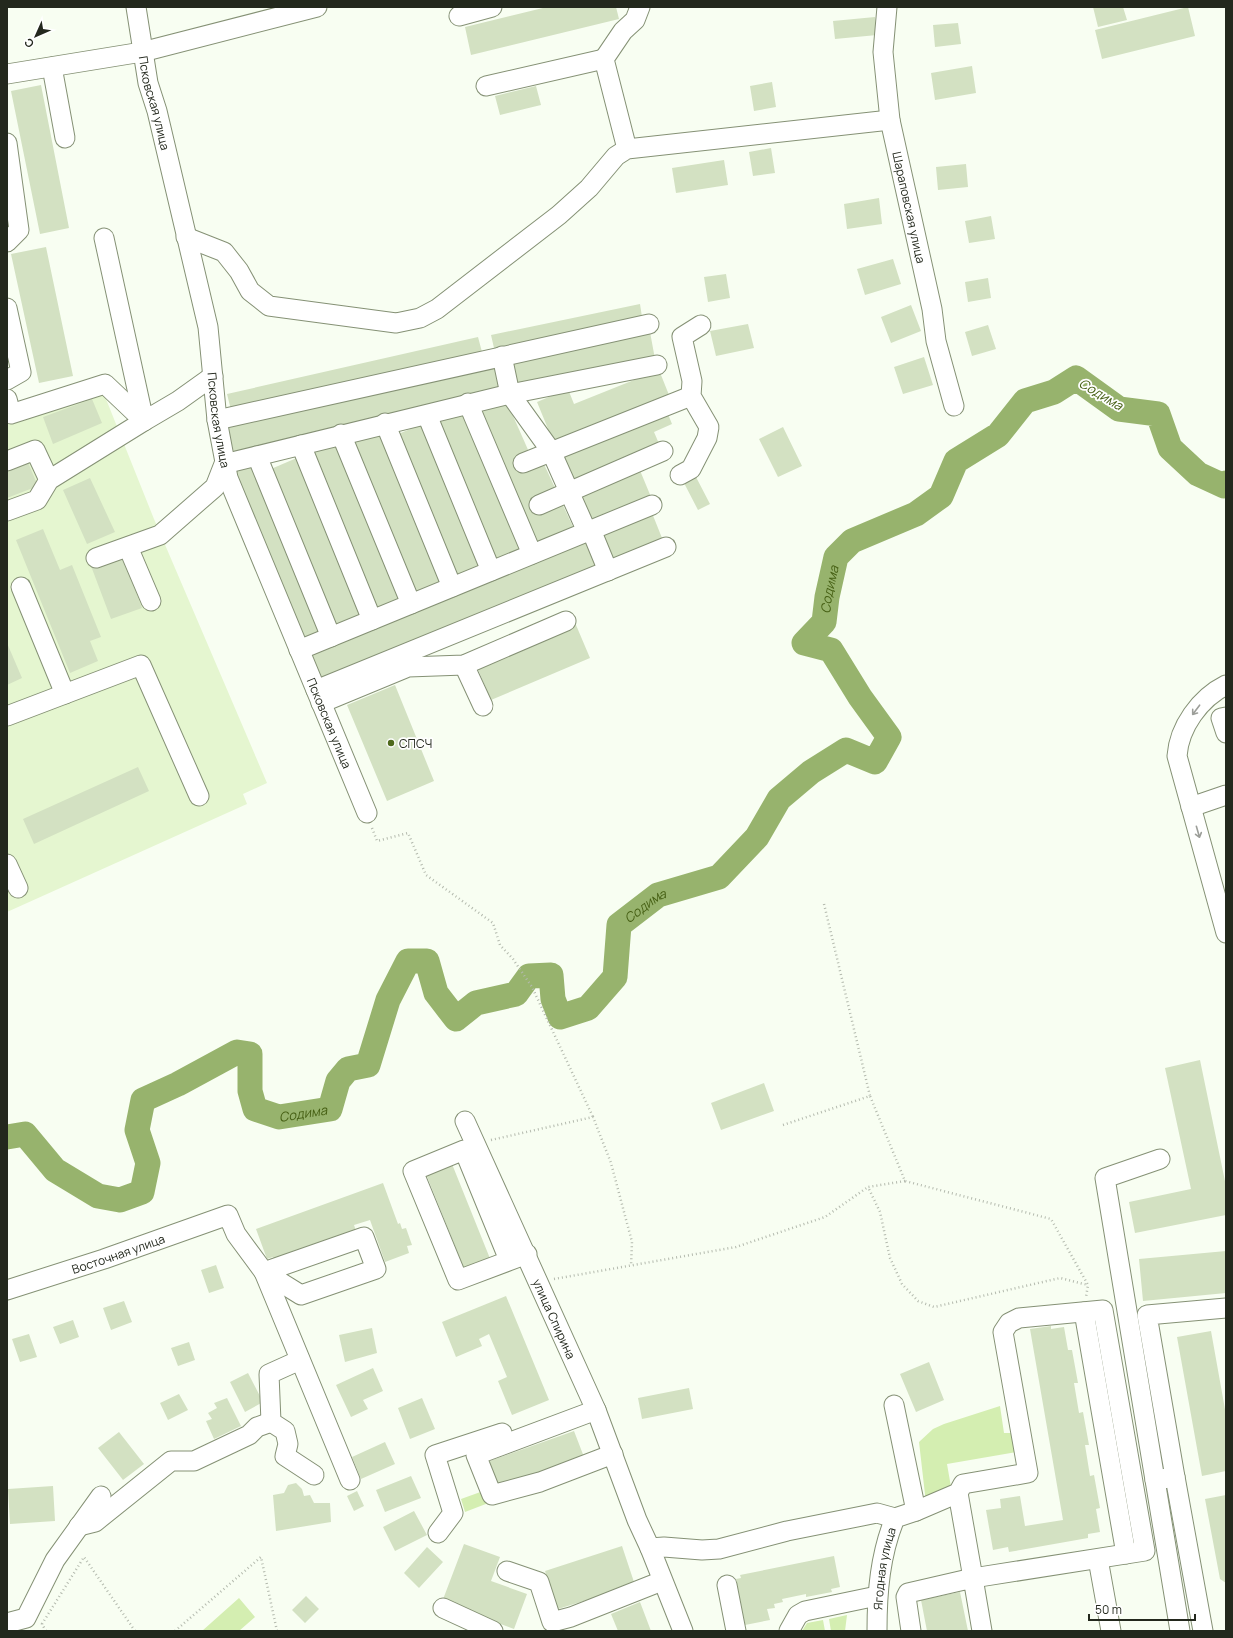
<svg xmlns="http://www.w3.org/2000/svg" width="1233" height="1638" font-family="Manrope,sans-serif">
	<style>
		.built { fill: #e5f6d0 }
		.green { fill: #d4eeb1 }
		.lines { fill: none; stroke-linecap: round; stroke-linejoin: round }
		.river { stroke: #97b36d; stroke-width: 25 }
		.building { fill: #d3e1c2 }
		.minor-casing { stroke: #859175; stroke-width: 21 }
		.path { stroke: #b4baae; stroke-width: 2.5; stroke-dasharray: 1 3; stroke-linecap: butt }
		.minor { stroke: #fff; stroke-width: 19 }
		.oneway { stroke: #9c9e99 }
		.poi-dot { fill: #4e691b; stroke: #fff; stroke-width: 1.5 }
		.labels { text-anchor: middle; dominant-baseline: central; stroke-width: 3.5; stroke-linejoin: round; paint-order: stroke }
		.street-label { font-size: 12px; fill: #23281d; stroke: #fff }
		.poi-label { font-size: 12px; fill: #23281d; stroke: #fff; text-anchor: start }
		.water-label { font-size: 13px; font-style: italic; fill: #455f13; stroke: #fff }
	</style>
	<rect width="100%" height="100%" fill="#f8fef2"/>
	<path class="built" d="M102,389L154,519L267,783L243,794L247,804L7,912V421Z"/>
	<path class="green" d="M1000,1406L1004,1433H1015L1022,1451L947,1464L951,1487L926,1503L919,1442L933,1429L944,1424Z
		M486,1490L491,1502L465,1512L461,1499Z
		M239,1598L255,1617L239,1631H202Z
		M847,1615L845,1631H831L829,1619Z
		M823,1620L825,1631H802L807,1623Z"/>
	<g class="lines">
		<path class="river" id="s1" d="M7,1137L25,1134L55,1170L98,1196L120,1200L142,1192L148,1163L137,1130L143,1100L178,1084L237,1052L250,1054V1091L255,1109L279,1117L330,1109L338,1081L348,1069L368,1065L388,1000L408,961H427L436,993L456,1019L476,1003L516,994L529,976L551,975L553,999L560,1017L588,1008L615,977L619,925L658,895L719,877L757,837L779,799L811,772L846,750L875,762L889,737L860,697L831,650L804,643L824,622L827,597L836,557L852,541L916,514L941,496L956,461L998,435L1025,401L1054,392L1076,378L1119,409L1158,414L1170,448L1198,474L1224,486L1226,483"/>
	</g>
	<path class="building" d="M547,7H571V8L616,7L619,19L471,55L465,27Z
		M1093,7H1123L1127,20L1098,27Z
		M1188,7L1195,36L1102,59L1095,30Z
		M875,17L877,35L835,39L833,21Z
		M958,23L961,44L935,47L933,25Z
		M972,66L976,93L935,100L931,73Z
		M772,82L776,107L754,111L750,86Z
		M41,85L69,228L40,234L11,91Z
		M536,86L541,105L500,115L495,96Z
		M771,148L775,173L753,176L749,152Z
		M724,160L728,185L676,193L672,168Z
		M966,164L968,187L938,190L936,167Z
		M879,198L882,224L847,229L844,204Z
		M991,216L995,239L969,243L965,221Z
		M46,247L73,376L39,383L11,254Z
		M893,259L901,284L865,295L857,269Z
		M726,274L730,298L708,302L704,277Z
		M988,278L991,298L968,302L965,282Z
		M640,304L642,317L494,348L491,335Z
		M911,305L921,331L891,343L881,317Z
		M748,324L754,348L716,356L710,331Z
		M988,325L996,349L972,356L965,332Z
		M650,332L655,359L515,387L509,360Z
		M478,337L482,352L231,410L227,394Z
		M924,357L933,385L903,394L894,367Z
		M497,363L503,391L234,453L227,425Z
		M659,370L669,395L553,441L537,402L568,389L574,404Z
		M92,399L102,423L53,444L43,417Z
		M506,400L529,452L543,462L574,529L535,546L478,412Z
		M463,409L523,549L496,561L437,420Z
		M666,409L672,424L654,432L660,446L575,482L562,453Z
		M422,424L482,567L456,577L396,435Z
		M783,427L802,466L778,477L759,439Z
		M380,429L443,582L415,594L351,441Z
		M335,440L401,598L374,609L309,450Z
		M299,457L364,615L335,627L271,469Z
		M27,460L38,486L7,498V468Z
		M252,464L322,632L305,639L235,471Z
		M639,468L651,497L592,521L580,492Z
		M696,477L710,504L698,510L684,483Z
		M90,478L115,532L87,544L63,490Z
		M652,513L662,538L610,560L599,535Z
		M43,529L60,570L72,565L101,637L90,641L98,661L70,673L16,540Z
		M589,539L600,566L319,681L308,654Z
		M122,555L142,608L111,619L91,566Z
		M576,625L590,658L491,700L477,667Z
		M7,643L22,678L7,685Z
		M395,685L434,781L387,801L347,705Z
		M138,767L149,791L34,844L23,819Z
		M1200,1060L1226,1186V1215L1135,1233L1129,1202L1191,1189L1165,1068Z
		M764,1083L774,1111L721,1130L711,1103Z
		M452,1164L491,1261L465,1271L426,1174Z
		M383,1183L398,1224L400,1223L402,1229L406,1228L412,1245L407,1246L409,1253L385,1262L370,1220L354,1225L356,1231L275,1261L273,1257L267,1259L256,1229Z
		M1226,1251V1293L1143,1301L1139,1259Z
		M216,1265L224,1288L209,1293L201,1270Z
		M506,1296L549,1400L512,1415L498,1381L507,1377L489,1334L479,1339L482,1346L456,1357L442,1322Z
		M124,1301L132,1322L111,1330L103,1308Z
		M73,1320L79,1337L60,1344L53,1327Z
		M1051,1326V1329L1064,1327L1068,1350H1072L1078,1383H1074L1079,1413L1083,1412L1089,1445H1085L1090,1476L1094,1475L1100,1508L1096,1509L1100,1532L1088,1534V1538L1009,1552L1008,1547L993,1550L986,1510L1001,1508L1000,1499L1020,1496L1025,1526L1063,1520L1030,1329Z
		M372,1328L377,1353L345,1362L339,1335Z
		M1211,1331L1226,1415V1471L1202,1476L1177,1337Z
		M29,1334L37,1357L20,1362L12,1339Z
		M189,1342L195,1360L178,1366L171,1348Z
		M929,1362L944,1400L916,1412L900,1374Z
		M373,1368L383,1391L363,1400L368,1409L351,1417L336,1385Z
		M248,1373L263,1402L245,1412L230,1382Z
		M689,1388L693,1409L642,1419L638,1398Z
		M179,1394L188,1410L168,1420L160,1403Z
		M227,1398L241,1426L214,1439L206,1421L212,1419L208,1413L217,1408L214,1403Z
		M422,1398L435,1429L410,1439L398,1408Z
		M574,1431L584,1457L497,1488L487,1462Z
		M119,1432L144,1464L123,1480L98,1448Z
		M385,1442L395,1464L361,1479L352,1457Z
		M411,1476L421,1498L385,1512L376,1490Z
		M296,1483L302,1489L304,1496L310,1495L314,1503H330L331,1522L276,1531L273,1495L284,1493L288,1485Z
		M53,1486L55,1521L10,1524L8,1489Z
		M357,1491L364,1506L354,1511L347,1496Z
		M1226,1495V1583L1220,1579L1205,1499Z
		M414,1511L427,1535L395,1551L383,1527Z
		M464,1544L500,1557L491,1581L527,1594L514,1629L442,1602Z
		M622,1546L635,1585L558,1609L545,1571Z
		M427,1547L443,1562L419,1588L404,1573Z
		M834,1556L840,1587L831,1589L832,1592L806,1597V1594L782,1599L783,1602L774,1604L775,1608L767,1609L770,1620L745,1625L736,1579L741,1578L740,1575Z
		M960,1592L968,1631H927L921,1600Z
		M306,1596L319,1609L305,1623L292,1610Z
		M640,1602L651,1631H618L611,1614Z"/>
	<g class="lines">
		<defs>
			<g id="minor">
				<path id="s2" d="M136,7L148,83L157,111L208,327L217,420L228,478L367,813"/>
				<path id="s3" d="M887,7L883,52L890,120L932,309L936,341L954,406"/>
				<path d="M459,16L492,7"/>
				<path d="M52,67L65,138"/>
				<path d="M7,74L142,52L317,7"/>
				<path d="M486,86L604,59"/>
				<path d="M7,143L19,230L7,242"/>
				<path d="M627,149L604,59L623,31L635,20L640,7"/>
				<path d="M186,237L224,252L239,271L250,291L269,306L396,323L420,318L437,309L559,215L589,188L616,156L627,149L890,120"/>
				<path d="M104,238L144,421L178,401L213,376"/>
				<path d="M7,308L21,372L7,380"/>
				<path d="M502,356L510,394L551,451L584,525L594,537L608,571"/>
				<path d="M7,399L11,414L105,384L144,421L49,480L37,500L7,511"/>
				<path d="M468,403L532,554"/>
				<path d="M427,415L491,571"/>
				<path d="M217,420L649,324"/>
				<path d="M385,423L452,587"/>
				<path d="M341,434L411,604"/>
				<path d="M301,445L372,620"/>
				<path d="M257,456L331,637"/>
				<path d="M7,461L35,450L49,480"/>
				<path d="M523,463L691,396"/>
				<path d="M680,475L691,469L707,438L709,427L691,396L692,381L682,337L701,325"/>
				<path d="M539,505L663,451"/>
				<path d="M128,547L151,601"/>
				<path d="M96,558L160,535L215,487L224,464L510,394L657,365"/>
				<path d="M21,587L65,694"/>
				<path d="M299,650L652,505"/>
				<path d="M464,665L483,706"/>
				<path d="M1226,685C1200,698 1179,727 1177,756L1226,933"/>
				<path d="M316,690L666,547"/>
				<path d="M321,703L408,667L464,665L566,621"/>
				<path d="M7,716L141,665L199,796"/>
				<path d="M1226,717L1221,718L1226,733"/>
				<path d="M1191,807L1226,795"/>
				<path d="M7,864L18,888"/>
				<path id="s4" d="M465,1121L596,1410L637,1520L650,1548L664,1547L702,1550L719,1549L787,1531L877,1513L895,1518"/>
				<path d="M1160,1159L1105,1178L1180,1631"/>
				<path d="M509,1260L464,1150L413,1171L458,1280L527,1254"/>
				<path d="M264,1272L350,1480"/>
				<path id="s5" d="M7,1290L104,1259L228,1215L236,1234L264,1272L364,1237L376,1269L301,1295L264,1272"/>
				<path d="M1084,1312L1126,1554"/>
				<path d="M300,1360L269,1374L271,1422L285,1431L288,1444L285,1456L314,1475"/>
				<path d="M596,1410L476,1455L492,1495L540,1482L613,1454"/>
				<path d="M1175,1477L1203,1631"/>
				<path d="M1155,1480L1175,1477L1147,1315L1226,1308"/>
				<path d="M916,1511L958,1493L963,1484L1028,1473L1003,1332L1009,1323L1019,1318L1103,1310L1145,1551L973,1578L958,1493"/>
				<path d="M79,1526L95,1522L171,1461H194L249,1435L257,1427L271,1422"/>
				<path d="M438,1533L453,1513L435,1455L502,1433"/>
				<path d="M650,1548L683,1631"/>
				<path d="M1098,1559L1111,1631"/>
				<path d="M507,1571L539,1582L552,1622L571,1617L662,1581"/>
				<path d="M727,1585L736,1631"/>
				<path d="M443,1608L493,1631"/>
				<path d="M7,1623L26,1618L55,1560L101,1496"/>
				<path d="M789,1631L798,1615L805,1611L877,1596"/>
				<path id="s6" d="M877,1631C877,1592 880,1555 895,1518L916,1511L894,1405"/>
				<path d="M911,1631L906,1597L908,1593L973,1578L982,1631"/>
			</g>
		</defs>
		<use href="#minor" class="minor-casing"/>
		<path class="path" d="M372,828L377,841L408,833L426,875L493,923L500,945L513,959L532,987L593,1117
			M824,904L870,1096
			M783,1125L870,1096L905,1181L1051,1219L1088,1285L1086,1297
			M491,1140L593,1117L611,1163L632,1242L631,1266
			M905,1181L868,1187L880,1212L890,1258L902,1284L918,1301L934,1307L1060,1278L1088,1285
			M554,1279L736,1247L825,1217L868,1187
			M46,1631L42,1624L84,1557L135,1631
			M175,1631L261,1557L277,1631"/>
		<use href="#minor" class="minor"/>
	</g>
	<defs><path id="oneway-shaft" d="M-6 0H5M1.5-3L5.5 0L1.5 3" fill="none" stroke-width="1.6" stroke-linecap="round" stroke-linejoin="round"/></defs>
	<g class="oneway">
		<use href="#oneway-shaft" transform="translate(1196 710) rotate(127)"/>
		<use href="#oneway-shaft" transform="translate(1198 832) rotate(74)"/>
	</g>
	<circle class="poi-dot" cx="391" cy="743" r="4"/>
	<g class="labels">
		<g class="street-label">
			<text stroke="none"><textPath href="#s2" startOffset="98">Псковская улица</textPath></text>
			<text stroke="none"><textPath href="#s3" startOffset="203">Шараповская улица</textPath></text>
			<text stroke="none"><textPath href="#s2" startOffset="422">Псковская улица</textPath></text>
			<text stroke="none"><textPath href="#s2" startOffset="746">Псковская улица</textPath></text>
			<text stroke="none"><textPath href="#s5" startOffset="117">Восточная улица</textPath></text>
			<text stroke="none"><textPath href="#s4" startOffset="217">улица Спирина</textPath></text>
			<text stroke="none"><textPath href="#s6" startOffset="63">Ягодная улица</textPath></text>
		</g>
		<g class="poi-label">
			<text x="399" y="743">СПСЧ</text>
		</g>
		<g class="water-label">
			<text transform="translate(1101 394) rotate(31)">Содима</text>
			<text stroke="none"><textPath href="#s1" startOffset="1596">Содима</textPath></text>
			<text stroke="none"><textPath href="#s1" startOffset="1079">Содима</textPath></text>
			<text stroke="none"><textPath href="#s1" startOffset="480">Содима</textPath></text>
		</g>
	</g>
	<rect width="1233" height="1638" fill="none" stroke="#23281d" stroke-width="16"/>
	<g transform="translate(36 36) rotate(225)" stroke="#ffffff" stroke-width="3" paint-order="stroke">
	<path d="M0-3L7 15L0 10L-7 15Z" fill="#23281d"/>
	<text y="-6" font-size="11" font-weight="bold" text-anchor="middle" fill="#23281d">С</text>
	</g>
	<path d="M1089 1614v6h106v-6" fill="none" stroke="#23281d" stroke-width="2"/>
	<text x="1095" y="1614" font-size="12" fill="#23281d" stroke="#ffffff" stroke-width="3" paint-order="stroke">50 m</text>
</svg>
